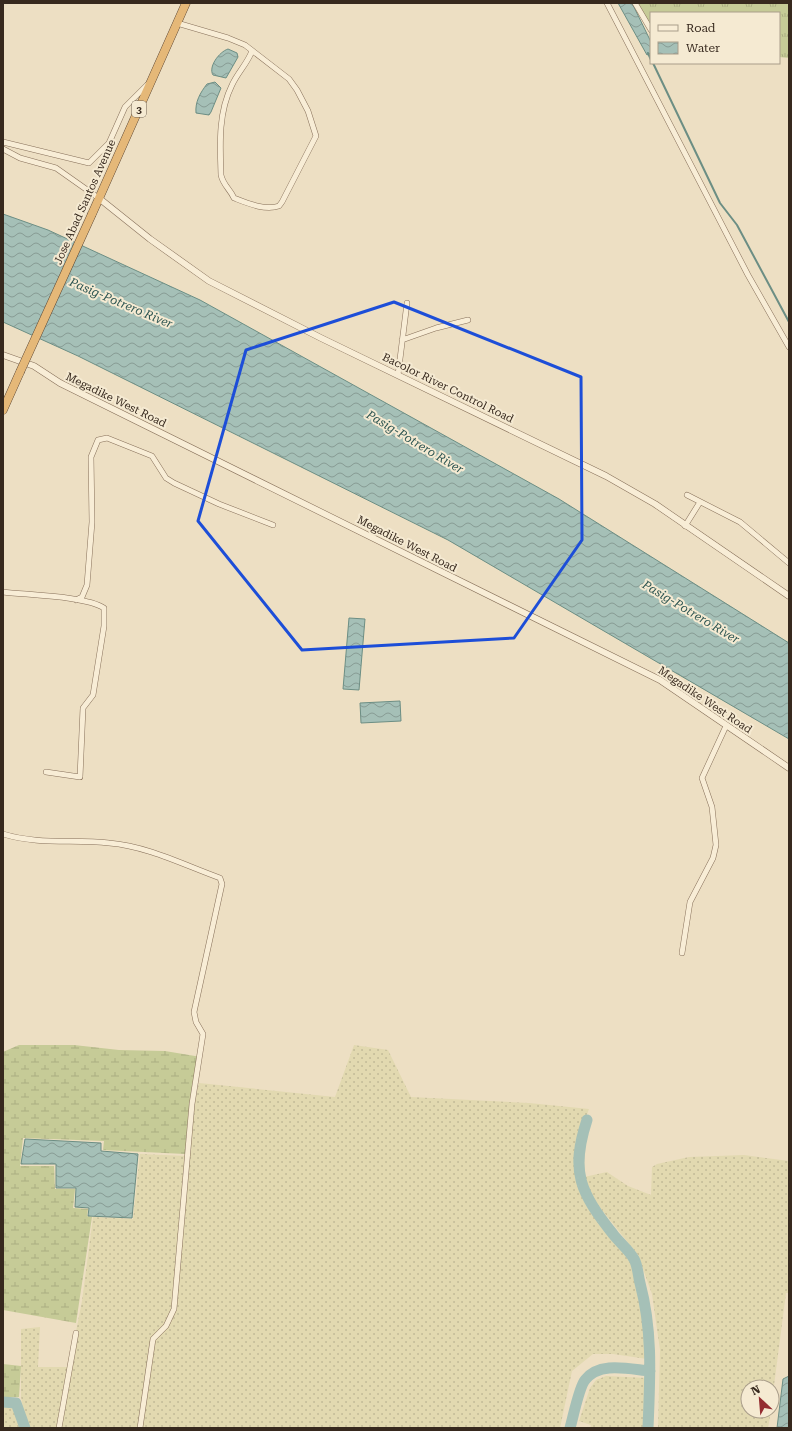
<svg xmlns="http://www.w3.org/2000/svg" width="792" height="1431" font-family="'Roboto Serif',serif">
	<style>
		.farmland { fill: url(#farmland-dots) }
		.grass { fill: url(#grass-tufts) }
		.wetland { fill: url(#wetland-marsh) }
		.water { fill: url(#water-waves); stroke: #6c8e84 }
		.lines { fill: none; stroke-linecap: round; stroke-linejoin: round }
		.stream { stroke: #6c8e84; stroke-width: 2 }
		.river { stroke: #a5c0b7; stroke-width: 11 }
		.minor-casing { stroke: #87705a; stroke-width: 6 }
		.tertiary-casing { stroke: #87705a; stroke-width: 7 }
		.trunk-casing { stroke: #543f2e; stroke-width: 9 }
		.minor { stroke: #f8edd6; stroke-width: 5 }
		.tertiary { stroke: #f8edd6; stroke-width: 6 }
		.trunk { stroke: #e5b878; stroke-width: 8 }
		.trunk-bridge-casing { stroke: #543f2e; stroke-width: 9; stroke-linecap: butt }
		.trunk-bridge { stroke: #e5b878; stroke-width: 8 }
		.marked { fill: none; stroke: #1d4ed8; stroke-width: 3; stroke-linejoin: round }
		.labels { text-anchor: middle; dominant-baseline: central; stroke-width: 4; stroke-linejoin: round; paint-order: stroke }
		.shield { fill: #f5ead2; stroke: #706354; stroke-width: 1 }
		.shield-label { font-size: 10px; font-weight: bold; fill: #37291e }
		.street-label { font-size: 11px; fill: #37291e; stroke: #f5ead2 }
		.water-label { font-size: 12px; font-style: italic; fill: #2e5652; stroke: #f5ead2 }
	</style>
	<defs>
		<pattern id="farmland-dots" width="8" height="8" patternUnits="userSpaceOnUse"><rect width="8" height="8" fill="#e2d9b0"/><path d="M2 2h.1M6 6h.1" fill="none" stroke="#c2ba97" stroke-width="1.8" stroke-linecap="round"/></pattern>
		<pattern id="grass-tufts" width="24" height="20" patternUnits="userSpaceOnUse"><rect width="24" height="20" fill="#c6cb97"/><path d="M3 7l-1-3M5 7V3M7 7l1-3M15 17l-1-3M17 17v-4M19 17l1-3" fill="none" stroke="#abae82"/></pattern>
		<pattern id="wetland-marsh" width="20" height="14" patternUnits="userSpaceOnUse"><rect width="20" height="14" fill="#c6cb97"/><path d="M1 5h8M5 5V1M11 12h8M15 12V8" fill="none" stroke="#abae82"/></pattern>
		<pattern id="water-waves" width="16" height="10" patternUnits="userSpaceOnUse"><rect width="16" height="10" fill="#a5c0b7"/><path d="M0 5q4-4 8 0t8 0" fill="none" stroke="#879c94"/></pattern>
	</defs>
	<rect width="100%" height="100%" fill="#eddfc3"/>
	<path class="farmland" d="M354,1045L388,1050L411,1097L529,1103L589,1109L576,1144L574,1163L580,1188L588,1206L631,1261L645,1328L647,1359L613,1354H593L572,1371L560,1428H29L26,1425L21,1397V1329L40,1327L38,1367H69L82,1301L93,1217L133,1219L140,1154L187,1156L193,1110L199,1083L335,1097Z
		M744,1155L789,1161V1293H786L772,1401V1387H748V1411H771L768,1428H658L660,1350L652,1294L638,1255L589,1194L584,1177L607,1172L628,1186L651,1195L652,1167L657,1164L689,1157Z
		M606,1376L647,1378V1428H590L591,1425L579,1421L590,1388L596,1380Z
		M3,1406L17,1407L23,1428H3Z"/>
	<path class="grass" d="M637,3H789V58L779,57V13H651V27Z"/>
	<path class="wetland" d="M19,1045H74L119,1050L165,1051L201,1057L191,1104L185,1154L103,1150L104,1141L23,1138L20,1166H54L55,1189H75L73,1208L88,1209L87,1216L92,1217L76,1323L3,1310V1052Z
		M3,1364L21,1366L19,1397H3Z"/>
	<path class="water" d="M618,3H632L651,42V53L647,55Z
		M228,49L237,53L238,57L226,78L213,75C208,67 219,52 228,49Z
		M215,82L221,88L211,112L209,115L196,113C195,102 200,93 207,84Z
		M3,214L48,230L200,300L559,499L789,643V739L448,540L78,356L3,322Z
		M349,618L365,619L359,690L343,689Z
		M400,701L401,721L361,723L360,703Z
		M25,1139L101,1143V1151L138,1154L132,1218L88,1216L89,1208L75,1207L76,1188H56V1164H21Z
		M789,1376V1428H777L783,1379Z"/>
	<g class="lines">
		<path class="stream" d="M648,53L651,60
			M653,63L720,203L737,225L789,322"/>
		<path class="river" d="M587,1120C570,1172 580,1192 613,1234C619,1242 629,1250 634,1259C638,1266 638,1276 640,1283C653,1332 650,1378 648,1428
			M3,1402L16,1403L25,1428
			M570,1428C573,1418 579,1387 585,1380C599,1361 629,1369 650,1371"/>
		<defs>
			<path id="minor" d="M607,3L748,275L789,347
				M635,3L651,30
				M177,23L228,38L245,45L289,79L297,90L308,111L316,136L282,202L279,206C265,211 247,203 234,198C230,189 223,185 221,175C220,145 218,113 232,85C238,72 247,64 252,51
				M3,142L89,163L109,143L125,107L148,84
				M3,149L20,158L56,168L100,199
				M402,340L436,328L468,320
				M398,375L407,303
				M687,495L740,522L789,563
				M685,526L700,502
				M3,592C27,595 86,596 104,608V626L93,695L83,708L80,777L46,772
				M76,600L82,597L87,585L92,522L91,457L98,440L107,438L152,456L166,478L174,483L219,504L273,525
				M3,834C39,845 73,839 109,843C147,846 184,865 220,878L222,884L194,1012L196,1022L203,1034L192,1104L174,1309L166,1326L153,1339L140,1428
				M682,953L690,902L713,858L716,845L712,807L702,778L726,726
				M59,1428L76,1333"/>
			<path id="tertiary" d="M100,199L150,239L209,281L321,338L606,476L655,504L789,596
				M3,355L34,366L60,383L660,680L789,768"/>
			<path id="trunk" d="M92,214L186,3
				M3,410L20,372"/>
		</defs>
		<use href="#minor" class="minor-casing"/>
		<use href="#tertiary" class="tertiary-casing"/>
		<use href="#trunk" class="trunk-casing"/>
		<use href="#minor" class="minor"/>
		<use href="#tertiary" class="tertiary"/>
		<use href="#trunk" class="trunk"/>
		<defs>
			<path id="trunk-bridge" d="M20,372L92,214"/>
		</defs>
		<use href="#trunk-bridge" class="trunk-bridge-casing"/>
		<use href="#trunk-bridge" class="trunk-bridge"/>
	</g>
	<path class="marked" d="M394,302L581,377L582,540L514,638L302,650L198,521L246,350Z"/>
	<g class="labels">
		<rect class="shield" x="132" y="101" width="14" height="16" rx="3"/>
		<g class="shield-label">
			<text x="139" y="109">3</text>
		</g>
		<g class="street-label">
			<text transform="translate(85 202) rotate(-66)">Jose Abad Santos Avenue</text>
			<text transform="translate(448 388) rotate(26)">Bacolor River Control Road</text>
			<text transform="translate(116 400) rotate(26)">Megadike West Road</text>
			<text transform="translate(407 544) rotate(27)">Megadike West Road</text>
			<text transform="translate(705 700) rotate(34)">Megadike West Road</text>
		</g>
		<g class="water-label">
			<text transform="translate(121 303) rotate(23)">Pasig-Potrero River</text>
			<text transform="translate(415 442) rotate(31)">Pasig-Potrero River</text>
			<text transform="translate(691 612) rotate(31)">Pasig-Potrero River</text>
		</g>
	</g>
	<rect width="792" height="1431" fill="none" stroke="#37291e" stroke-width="8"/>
	<rect x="650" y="12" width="130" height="52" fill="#f5ead2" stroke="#a99d8a"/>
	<rect x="658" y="25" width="20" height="6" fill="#f8edd6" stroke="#a99d8a"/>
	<text x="686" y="32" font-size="12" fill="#37291e">Road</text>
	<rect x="658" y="42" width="20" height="12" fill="url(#water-waves)" stroke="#a99d8a"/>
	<text x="686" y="52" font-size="12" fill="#37291e">Water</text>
	<g transform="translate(760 1399) rotate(334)"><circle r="19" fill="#f5ead2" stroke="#a99d8a"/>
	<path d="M0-3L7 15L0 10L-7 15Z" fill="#942c30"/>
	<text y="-6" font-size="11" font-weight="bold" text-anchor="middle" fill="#37291e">N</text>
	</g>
</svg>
